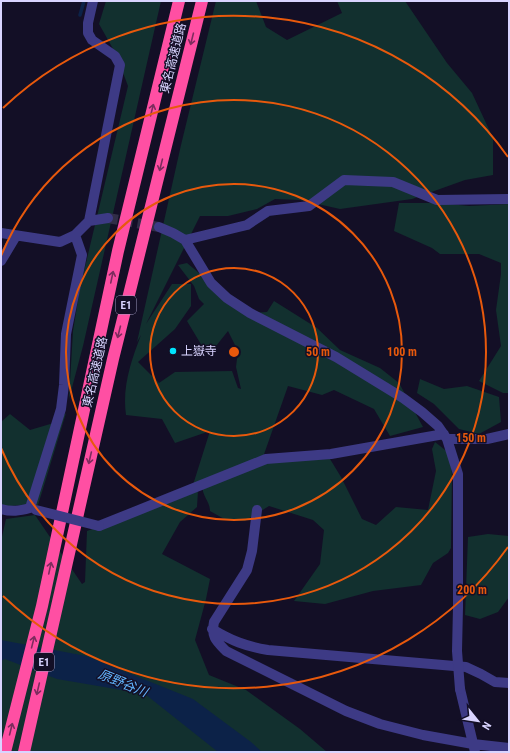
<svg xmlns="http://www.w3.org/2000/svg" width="510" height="753" font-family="'Roboto Condensed','Noto Sans JP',sans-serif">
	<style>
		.green { fill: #12302f }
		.water { fill: #0c2248 }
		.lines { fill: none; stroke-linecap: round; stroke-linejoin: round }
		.stream { stroke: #0c2248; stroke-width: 3.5 }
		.minor-tunnel { stroke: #312d47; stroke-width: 10; stroke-dasharray: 10 5; stroke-linecap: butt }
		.minor { stroke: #3d3a85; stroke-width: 10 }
		.highway { stroke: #ff4fa3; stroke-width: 12 }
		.minor-bridge { stroke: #3d3a85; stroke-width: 10 }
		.oneway { stroke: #7d2c5e }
		.ring { fill: none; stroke: #e8590c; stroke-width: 2 }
		.poi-dot { fill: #00e5ff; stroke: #130f26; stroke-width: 1.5 }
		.labels { text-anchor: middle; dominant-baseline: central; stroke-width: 3; stroke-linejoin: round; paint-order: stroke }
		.shield { fill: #130f26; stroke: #9e99be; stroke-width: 1 }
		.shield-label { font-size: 11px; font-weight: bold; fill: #d9d4ff }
		.street-label { font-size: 12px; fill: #d9d4ff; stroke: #130f26 }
		.poi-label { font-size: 12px; fill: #d9d4ff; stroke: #130f26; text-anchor: start }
		.water-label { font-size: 13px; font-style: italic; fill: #62b6ff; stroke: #130f26 }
		.centre { fill: #e8590c; stroke: #130f26; stroke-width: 2 }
		.ring-label { font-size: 12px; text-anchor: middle; font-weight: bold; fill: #e8590c; stroke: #130f26; stroke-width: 3; stroke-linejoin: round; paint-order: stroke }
	</style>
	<rect width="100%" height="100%" fill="#130f26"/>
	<path class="green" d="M106,1H161L83,346L69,399L73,331L80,288L128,86L116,54L99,24Z
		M216,1H235V2L256,1L266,27L287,40L342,13L337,1H405L447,63L472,93L493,138V175L465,180L412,199L340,209L300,200L275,199L257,209L228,216H200L146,324L172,284H191V306L175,329L138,362L159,383L175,372L232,371L238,388L241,389L236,367L238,351L228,331L208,356L187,321L204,304L199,299L194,286L178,265L187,263L211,283L250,313L267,312L274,301L317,328L340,350L380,368L399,383L423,427L390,436L374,409L334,390L322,395L288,386L262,460L330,459L341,477L362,519L376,525L396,507L428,510L436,471L432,449L435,442L449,453L452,474L451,548L448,553L433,563L421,585L373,591L325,604L294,601L320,564L324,530L313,520L269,506L245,521L226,520L210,511C210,501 202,497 202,484L192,488L210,431L175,443L162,419L126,415C122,387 131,361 141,335L137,342L181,145Z
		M399,203H439L469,206L509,204V393H503L479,381L501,346L496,310L501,274V263L479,254H440L432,248L394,231Z
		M420,379L444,389L467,386L499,397L501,422L479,434L459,429L434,404L417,393Z
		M66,413L38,505L31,504L1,507V422L10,414L30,430L57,422Z
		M198,491L197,507L180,522L162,554L210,579L206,599L195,640L209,675L246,690L300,729L327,752H1V541L6,519L35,515L82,584L85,582L87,531Z
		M488,534L509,536V597L498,612L480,619L465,615L468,537Z"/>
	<path class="water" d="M1,640L86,656L193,699L251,742L262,752H218L145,694L57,679L5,659L1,661Z"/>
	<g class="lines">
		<path class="stream" d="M80,15L84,1"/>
		<path class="minor-tunnel" d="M108,218L159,227"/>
		<path class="minor" d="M89,221L120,65L115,56L92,40L88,33V23L93,1
			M159,227L173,233L185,240L211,283L227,298L250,313L336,357L403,398L422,412L438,426L447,439L458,474V607
			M1,233L60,242L75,235L89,221L108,218
			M185,240L247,225L268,211L309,206L344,180L393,182L437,200L509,199
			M1,261L16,236
			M447,439H487L509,434
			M1,509C12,512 19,511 30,508L61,409L64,385L66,334L82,255L75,235
			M257,510L252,551L247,570L214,622C211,637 216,641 226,651L346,711L380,724L423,735L473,744L509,748
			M99,526L266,459L331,454L444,434
			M212,629C232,641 245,646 268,650L466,667L481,674L495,682L509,683
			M460,689L475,752"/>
		<path class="highway" d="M5,752L42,606L118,251L179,1
			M24,752L113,359L202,1"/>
		<path class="minor-bridge" d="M36,510L99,526
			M458,607L457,651L460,689"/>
	</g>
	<defs><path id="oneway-shaft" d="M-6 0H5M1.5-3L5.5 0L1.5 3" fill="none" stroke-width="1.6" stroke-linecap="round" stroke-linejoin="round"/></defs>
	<g class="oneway">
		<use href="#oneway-shaft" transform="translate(192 39) rotate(104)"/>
		<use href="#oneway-shaft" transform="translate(152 110) rotate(-76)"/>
		<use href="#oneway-shaft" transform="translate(161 165) rotate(104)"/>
		<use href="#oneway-shaft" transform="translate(112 277) rotate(-78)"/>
		<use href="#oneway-shaft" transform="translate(119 332) rotate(104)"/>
		<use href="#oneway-shaft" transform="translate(90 458) rotate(103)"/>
		<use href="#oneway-shaft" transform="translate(50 568) rotate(-78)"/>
		<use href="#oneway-shaft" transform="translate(33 642) rotate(-76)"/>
		<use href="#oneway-shaft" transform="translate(38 689) rotate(103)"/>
		<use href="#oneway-shaft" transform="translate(11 729) rotate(-76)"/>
	</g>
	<g class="ring">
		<circle cx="234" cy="352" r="84"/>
		<circle cx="234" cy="352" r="168"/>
		<path d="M1 256A252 252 0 1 1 1 448"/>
		<path d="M508 547A336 336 0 0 1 3 596M3 108A336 336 0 0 1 508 157"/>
	</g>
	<circle class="poi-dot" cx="173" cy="351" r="4"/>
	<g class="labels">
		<g class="shield">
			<rect x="116" y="296" width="20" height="18" rx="3"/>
			<rect x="34" y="653" width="20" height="18" rx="3"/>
		</g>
		<g class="shield-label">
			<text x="126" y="305">E1</text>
			<text x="44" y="662">E1</text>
		</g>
		<g class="street-label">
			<text transform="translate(173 58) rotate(-76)">東名高速道路</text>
			<text transform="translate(95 372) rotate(-77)">東名高速道路</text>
		</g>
		<g class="poi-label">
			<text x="181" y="351">上嶽寺</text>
		</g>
		<g class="water-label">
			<text transform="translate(123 683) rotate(22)">原野谷川</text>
		</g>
	</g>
	<circle cx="234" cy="352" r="6" class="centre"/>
	<g class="ring-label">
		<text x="318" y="356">50 m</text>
		<text x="402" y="356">100 m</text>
		<text x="471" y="442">150 m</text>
		<text x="472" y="594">200 m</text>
	</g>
	<rect width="510" height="753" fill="none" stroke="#d9d4ff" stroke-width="4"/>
	<g transform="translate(478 721) rotate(120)" stroke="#130f26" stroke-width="3" paint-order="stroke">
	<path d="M0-3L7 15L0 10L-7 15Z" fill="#d9d4ff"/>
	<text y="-6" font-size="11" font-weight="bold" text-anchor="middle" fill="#d9d4ff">N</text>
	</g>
</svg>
